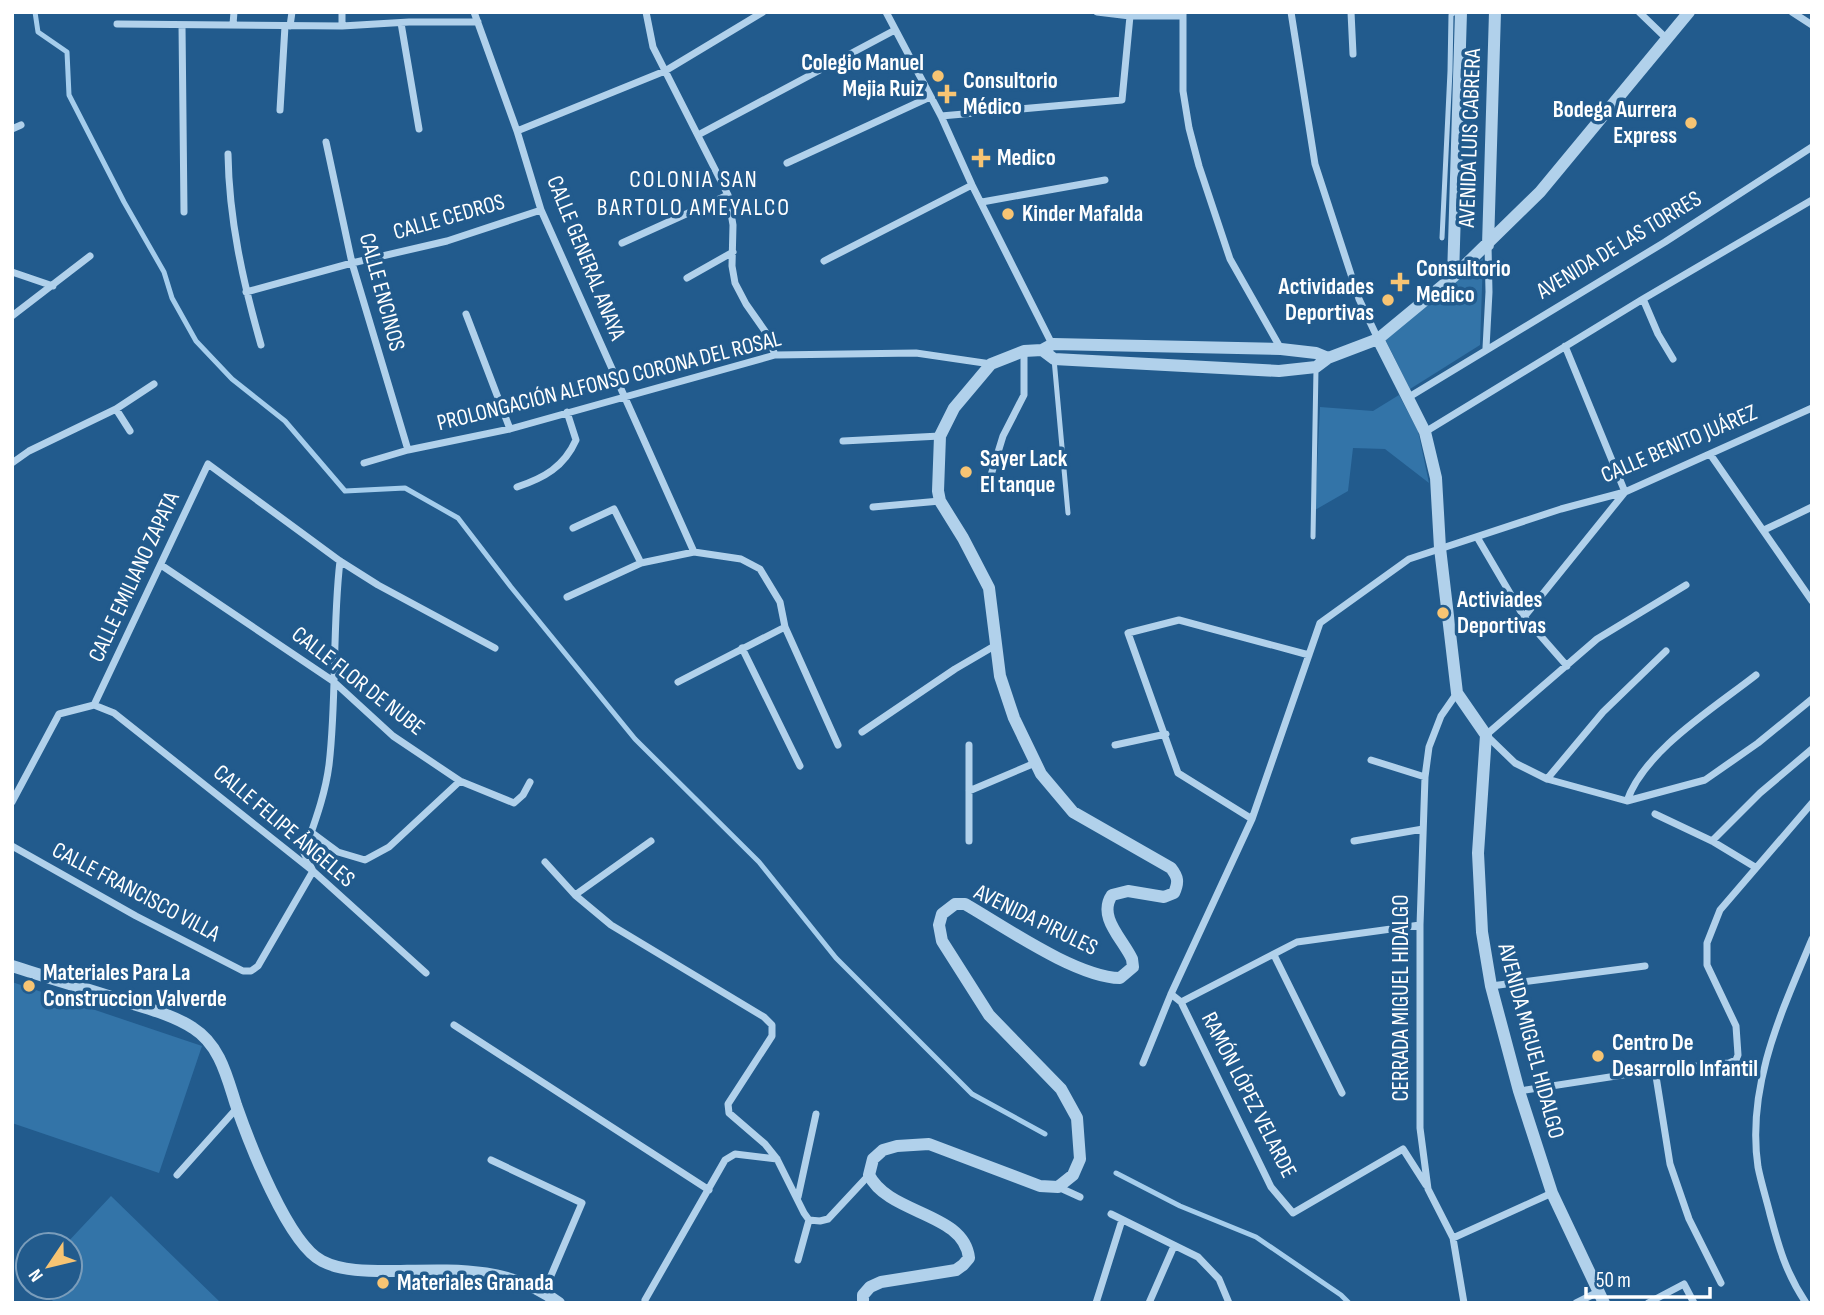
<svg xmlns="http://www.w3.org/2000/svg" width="1824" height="1315" font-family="'Sofia Sans Condensed',sans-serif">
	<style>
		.green { fill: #3374a8 }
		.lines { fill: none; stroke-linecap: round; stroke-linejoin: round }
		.stream { stroke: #a5cdec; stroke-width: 5 }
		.service { stroke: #b1d1eb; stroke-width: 5 }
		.minor { stroke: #b1d1eb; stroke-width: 7 }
		.tertiary { stroke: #b1d1eb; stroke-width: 12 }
		.poi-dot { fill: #f7c473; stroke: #225b8d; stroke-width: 2.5 }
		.labels { text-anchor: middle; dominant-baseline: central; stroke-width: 7; stroke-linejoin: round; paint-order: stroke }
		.poi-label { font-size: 23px; font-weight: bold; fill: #fff; stroke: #225b8d; text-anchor: start }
		.street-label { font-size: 23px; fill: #fff; stroke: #225b8d }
		.neighbourhood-label { font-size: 24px; letter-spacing: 2px; fill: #fff; stroke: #225b8d }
	</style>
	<rect width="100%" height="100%" fill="#225b8d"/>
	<path class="green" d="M1483,258L1480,345L1410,389L1385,339Z
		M1399,395L1418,431L1429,483L1385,449L1353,448L1348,491L1315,510L1320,407L1373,411Z
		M12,982L202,1046L159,1173L12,1123Z
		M111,1196L221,1303H55L39,1287H70V1245H65Z"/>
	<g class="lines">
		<path class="stream" d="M35,12L38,32L67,52L69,95L124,202L164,272L172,298L196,341L232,379L285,421L345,491L405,488L458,518L511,587L635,739L759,862L836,958L972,1094L1045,1134
			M1116,1173L1180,1206L1256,1237L1341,1295L1349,1303"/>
		<path class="service" d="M1442,238L1450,71L1451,15L1455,12
			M1054,359L1068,513
			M1313,537L1316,369"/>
		<path class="minor" d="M474,12L517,131L541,210L694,552
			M646,12L653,47L728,195L733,225L732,266L735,283L746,304L767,334L775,355
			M886,12L941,116L972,185L1053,346
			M1097,12L1130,16H1183
			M1183,12V91L1189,128L1199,166L1230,259L1281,349
			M1291,12L1315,164L1359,299L1378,339
			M1351,12L1353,54
			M1639,12L1667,39
			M1792,12L1812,25
			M401,23L419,129
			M117,24L342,26L409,22H478
			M233,24L234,12
			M182,25L184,212
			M290,26L292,12
			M342,26V12
			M280,110L285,26
			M941,116L1122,100L1130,16
			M12,129L21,125
			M517,131L665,71L763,12
			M698,135L895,30
			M326,142L352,263L408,450
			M228,154C229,220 243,282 261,345
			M787,163L930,97
			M982,202L1105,180
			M622,243L728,195
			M824,261L972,185
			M12,272L53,286
			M687,278L733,252
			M246,292L352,263L447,241L541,210
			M1643,299L1658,334L1673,359
			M466,314L510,429
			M12,316L90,256
			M1486,348L1489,292L1488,245
			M1409,397L1665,242L1812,147
			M116,409L130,431
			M1425,432L1643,299L1812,200
			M843,441L940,436
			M1710,454L1812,601
			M12,463L29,451L116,409L154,384
			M364,463L408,450L510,429L775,355L916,353L991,364
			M991,475L1003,436L1024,395V351
			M517,487C544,478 564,467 576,440L567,412
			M873,507L940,501
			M573,528L614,509L641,563
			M1764,530L1812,507
			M1477,537L1524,617L1567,666
			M161,565L333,681L393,736L460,781L514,803L523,795L530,782
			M1686,585L1597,639L1486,735L1515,763L1547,779L1627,801L1705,780L1758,743L1812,699
			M567,597L641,563L694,552L741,559L760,569L780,602L785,627L838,745
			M1524,617L1625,492L1565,346
			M742,648L800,766
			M678,682L785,627
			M1457,693L1441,716L1429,747L1425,777L1420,925V1128L1428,1189L1453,1238L1464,1303
			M94,705L208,464L340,561L378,585L495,648
			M862,732L955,669L996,645
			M969,745V841
			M1115,745L1166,734
			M1371,760L1425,777
			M1547,779L1603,712L1666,651
			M969,791L1035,763
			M1627,801C1644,751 1714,708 1756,675
			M12,802L59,714L94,705L114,713L313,871L426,973
			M1655,814L1712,841L1755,867
			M1252,819L1178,773L1128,633L1179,620L1309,655
			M311,832L338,852L365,860L389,847L460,781
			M1354,841L1423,829
			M1712,841L1760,793L1812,749
			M12,846L136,916L243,971H251L258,966L313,871L304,853C314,824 325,796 329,765C337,698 332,629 340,561
			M545,862L575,895L611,925L764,1017L772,1025V1036L728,1104L729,1113L765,1144L777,1159L804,1213L809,1220
			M575,895L651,841
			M1274,955L1342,1093
			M1491,986L1645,966
			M1171,994L1181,1002L1271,1187L1293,1213L1403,1149L1426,1185
			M1181,1002L1297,942L1420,925
			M454,1025L709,1190
			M1143,1063L1171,994L1252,819L1320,623L1409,559L1561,509L1625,492L1812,408
			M1655,1070L1670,1164L1689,1219L1721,1283
			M1519,1091L1655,1070L1729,1063L1736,1060L1738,1055L1736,1026L1707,965V943L1720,910L1812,803
			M491,1160L582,1203L544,1292
			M177,1175L237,1108
			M1058,1187L1080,1197
			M798,1197L816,1114
			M1111,1214L1198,1257L1219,1279L1229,1303
			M809,1220L820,1221L828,1219L869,1175
			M1453,1238L1552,1193
			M798,1260L809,1220
			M645,1300L725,1160L735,1154L777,1159
			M1096,1303L1122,1220
			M1149,1303L1174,1246
			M1576,1303L1598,1292
			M1648,1303L1684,1284L1694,1303
			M1806,1303C1786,1273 1779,1248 1770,1214C1766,1198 1761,1182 1758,1167C1746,1086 1782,1011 1812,939"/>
		<path class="tertiary" d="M1488,245L1495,12
			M1453,277L1461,12
			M1378,339L1425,432L1436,478L1440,548L1457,693L1486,735L1478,853L1482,932L1491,986L1519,1091L1552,1193L1604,1303
			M1042,350L1054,359L1279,371L1316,367L1328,358L1378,339L1453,277L1540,192L1689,12
			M12,966C49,978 87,989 124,1001C146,1008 174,1015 193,1028C220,1045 227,1077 236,1105C249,1142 288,1244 322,1261C343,1272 373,1271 396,1271C452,1270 511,1266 559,1303
			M863,1303V1295L870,1287L881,1282L956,1270L963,1265L969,1258C964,1212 889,1215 869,1175L873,1159L883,1150L897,1146L929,1144L1040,1186L1058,1187L1073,1175L1080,1159L1077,1118L1061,1089L989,1015L942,941L939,925L942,914L955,904H965C1005,927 1076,977 1120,978L1133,967L1132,959C1123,939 1097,917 1112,895L1128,891L1164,897L1174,893C1179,882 1178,877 1171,868L1073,812L1041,774L1014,718L1000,676L989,588L963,538L940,501L938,491L940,436L954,408L991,364L1024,351L1042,350L1053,344L1281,349L1316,353L1328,358"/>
	</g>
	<g class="poi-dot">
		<circle cx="938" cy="76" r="7"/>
		<path d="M943.5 83.5h7v7h7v7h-7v7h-7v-7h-7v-7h7z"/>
		<circle cx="1691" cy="123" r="7"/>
		<path d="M977.5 147.5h7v7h7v7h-7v7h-7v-7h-7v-7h7z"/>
		<circle cx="1008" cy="214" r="7"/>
		<path d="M1396.5 271.5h7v7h7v7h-7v7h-7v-7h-7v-7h7z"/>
		<circle cx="1388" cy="300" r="7"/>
		<circle cx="966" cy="472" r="7"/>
		<circle cx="1443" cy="613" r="7"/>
		<circle cx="29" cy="986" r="7"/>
		<circle cx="1598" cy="1056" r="7"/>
		<circle cx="383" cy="1283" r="7"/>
	</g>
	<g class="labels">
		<g class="poi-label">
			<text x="924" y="63" text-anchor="end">Colegio Manuel<tspan x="924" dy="26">Mejia Ruiz</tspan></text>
			<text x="963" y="81">Consultorio<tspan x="963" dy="26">Médico</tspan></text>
			<text x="1677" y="110" text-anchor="end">Bodega Aurrera<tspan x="1677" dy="26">Express</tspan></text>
			<text x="997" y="158">Medico</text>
			<text x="1022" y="214">Kinder Mafalda</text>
			<text x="1416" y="269">Consultorio<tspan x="1416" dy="26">Medico</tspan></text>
			<text x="1374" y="287" text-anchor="end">Actividades<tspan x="1374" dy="26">Deportivas</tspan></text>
			<text x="980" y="459">Sayer Lack<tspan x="980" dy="26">El tanque</tspan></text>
			<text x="1457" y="600">Activiades<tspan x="1457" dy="26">Deportivas</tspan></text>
			<text x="43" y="973">Materiales Para La<tspan x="43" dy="26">Construccion Valverde</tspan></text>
			<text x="1612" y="1043">Centro De<tspan x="1612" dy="26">Desarrollo Infantil</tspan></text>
			<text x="397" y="1283">Materiales Granada</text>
		</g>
		<g class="street-label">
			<text transform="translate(1470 138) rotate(-88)">AVENIDA LUIS CABRERA</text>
			<text transform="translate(449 217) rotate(-16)">CALLE CEDROS</text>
			<text transform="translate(1619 245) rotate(-31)">AVENIDA DE LAS TORRES</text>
			<text transform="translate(586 258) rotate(68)">CALLE GENERAL ANAYA</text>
			<text transform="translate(382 292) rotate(75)">CALLE ENCINOS</text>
			<text transform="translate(609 381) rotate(-14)">PROLONGACIÓN ALFONSO CORONA DEL ROSAL</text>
			<text transform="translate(1679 444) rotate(-23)">CALLE BENITO JUÁREZ</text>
			<text transform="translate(134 577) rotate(-65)">CALLE EMILIANO ZAPATA</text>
			<text transform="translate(358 681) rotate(38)">CALLE FLOR DE NUBE</text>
			<text transform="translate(284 826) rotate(40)">CALLE FELIPE ÁNGELES</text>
			<text transform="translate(136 892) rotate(28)">CALLE FRANCISCO VILLA</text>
			<text transform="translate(1036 920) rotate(26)">AVENIDA PIRULES</text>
			<text transform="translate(1401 998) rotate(-90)">CERRADA MIGUEL HIDALGO</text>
			<text transform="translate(1531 1041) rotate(75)">AVENIDA MIGUEL HIDALGO</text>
			<text transform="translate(1249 1095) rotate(63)">RAMÓN LÓPEZ VELARDE</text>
		</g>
		<g class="neighbourhood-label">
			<text x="694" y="179">COLONIA SAN<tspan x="694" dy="28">BARTOLO AMEYALCO</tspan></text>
		</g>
	</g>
	<rect width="1824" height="1315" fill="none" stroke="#ffffff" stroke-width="28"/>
	<g transform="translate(49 1266) rotate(235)"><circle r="33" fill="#225b8d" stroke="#7a9dbb" stroke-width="2"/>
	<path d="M0-5L12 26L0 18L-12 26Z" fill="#f7c473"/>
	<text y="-10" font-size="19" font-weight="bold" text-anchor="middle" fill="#ffffff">N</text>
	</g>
	<path d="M1586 1287v10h124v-10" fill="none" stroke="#ffffff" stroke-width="3.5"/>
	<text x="1596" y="1287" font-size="21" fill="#ffffff" stroke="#225b8d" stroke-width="5" paint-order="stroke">50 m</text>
</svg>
